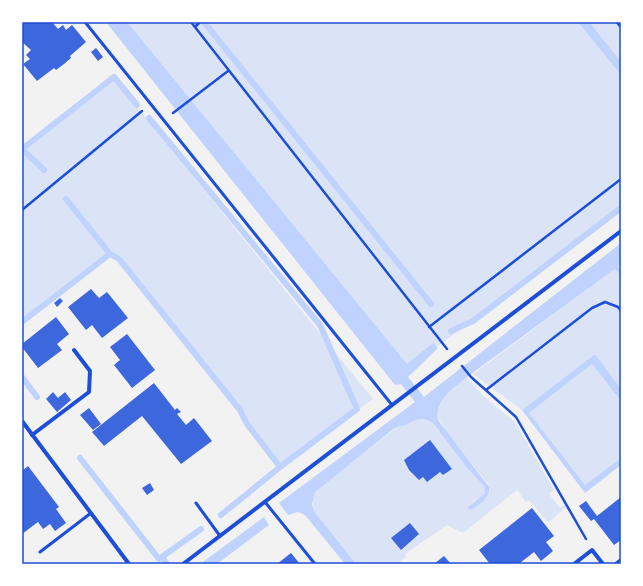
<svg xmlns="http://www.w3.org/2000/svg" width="643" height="586" font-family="'Golos Text',sans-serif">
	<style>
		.green { fill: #dbe4f7; fill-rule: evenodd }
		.water { fill: #bfd3fe }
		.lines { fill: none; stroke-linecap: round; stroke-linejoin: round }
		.stream { stroke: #bfd3fe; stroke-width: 6 }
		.building { fill: #3d67dc }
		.path { stroke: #1d4ed8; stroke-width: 2.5 }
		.service { stroke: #1d4ed8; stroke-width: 3 }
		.minor { stroke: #1d4ed8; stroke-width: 4 }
		.neatline { fill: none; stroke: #1d4ed8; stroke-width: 1.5 }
	</style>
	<rect width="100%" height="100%" fill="#f2f2f2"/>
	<path class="green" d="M115,22H621V208L397,377Z
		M111,75L373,399L280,467L247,424L240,410L119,259L109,254L22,322V149Z
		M615,269L621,276V389L595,354L522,410L473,374Z
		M592,364L621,401V458L585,486L529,413Z
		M467,377L482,395L515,422L554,490L549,494L560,508L565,504V508L548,523L529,500L526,502L517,490L463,533L447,525L405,554L406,557L397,564H356L314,511L313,498L315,492L330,479L399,426C410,427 415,412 433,423L466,467L484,486L485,493L468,506C477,502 485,500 490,491L488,484L448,434L436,414C439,398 456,386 467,377ZM430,441L452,469L443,475L440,472L427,482L423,477L419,480L409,470L404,460Z"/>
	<path class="water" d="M106,22H127L407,364L433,343L438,348L408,377L424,397L621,243V263L618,266L621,270V276L615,269L467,377C455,387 433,402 438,420L489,487C491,498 478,505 471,510L467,508L485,493L484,486L466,467L433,423C415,412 410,428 399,426L391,431L315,492L312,504L314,511L356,564H345L305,515L298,512L288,515L279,503L415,402L401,384L395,385Z
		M578,22H589L621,62V75Z
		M595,354L621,389V401L592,364L529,413L585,485L621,458V465L585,493L522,410Z
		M264,517L269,525L217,564H200Z"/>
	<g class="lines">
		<path class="stream" d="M204,22L431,304
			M22,149L114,77L137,105
			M22,149L44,170
			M66,199L110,254L119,259L240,410L247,424L280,467L357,409L320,325L149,118
			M22,322L110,254
			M451,331L473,321L621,208
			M22,377L37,397
			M80,458L159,559L201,529
			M221,515L280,467
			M162,557L167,564"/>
	</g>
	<path class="building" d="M22,22H52L58,29L63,25L66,30L72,25L86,42L70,56L71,58L64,64L56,70L54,68L37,81L23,64L30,59L26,55L31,50L22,42Z
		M96,48L103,57L98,61L91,52Z
		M91,289L99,298L107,292L128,318L102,338L92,325L86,330L68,307Z
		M60,298L63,301L57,307L54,303Z
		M56,317L69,334L57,344L62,350L38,368L22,347V344Z
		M127,334L155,370L132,388L114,365L120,360L110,347Z
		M154,383L175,410L177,408L181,412L177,414L186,425L194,418L212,441L181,464L142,416L104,446L92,432Z
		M53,392L58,398L65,392L71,400L57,412L46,399Z
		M89,408L101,424L93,430L80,415Z
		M430,440L452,469L443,475L440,472L427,482L423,477L419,480L409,470L404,460Z
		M28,466L59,507L56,509L66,523L55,531L50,524L43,529L38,522L22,534V471Z
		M150,483L154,490L147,495L142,488Z
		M621,497V540L614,545L594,519L591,521L579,506L586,501L597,516Z
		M532,508L554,536L546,542L553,551L541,561L534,552L520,563L521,564H490L479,550Z
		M410,523L419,534L401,550L391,538Z
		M291,553L300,564H277Z
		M444,556L451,564H434Z"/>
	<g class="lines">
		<path class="path" d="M191,22L447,349
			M195,27L200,22
			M173,113L228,71
			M22,210L142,111
			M429,327L621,179
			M462,366L471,377L516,417L586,539
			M486,390L592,308L605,302L618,307L621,311"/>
		<path class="service" d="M85,22L392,405
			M617,22L621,27
			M265,502L315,564
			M196,503L220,536
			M40,552L91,513"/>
		<path class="minor" d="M22,421L129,564
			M32,435L89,392L90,371L74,350
			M183,564L621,231
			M574,564L592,550L603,564
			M616,564L621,560"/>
	</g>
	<rect width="643" height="586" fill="none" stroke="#ffffff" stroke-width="46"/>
	<rect x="23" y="23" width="597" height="540" class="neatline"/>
</svg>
